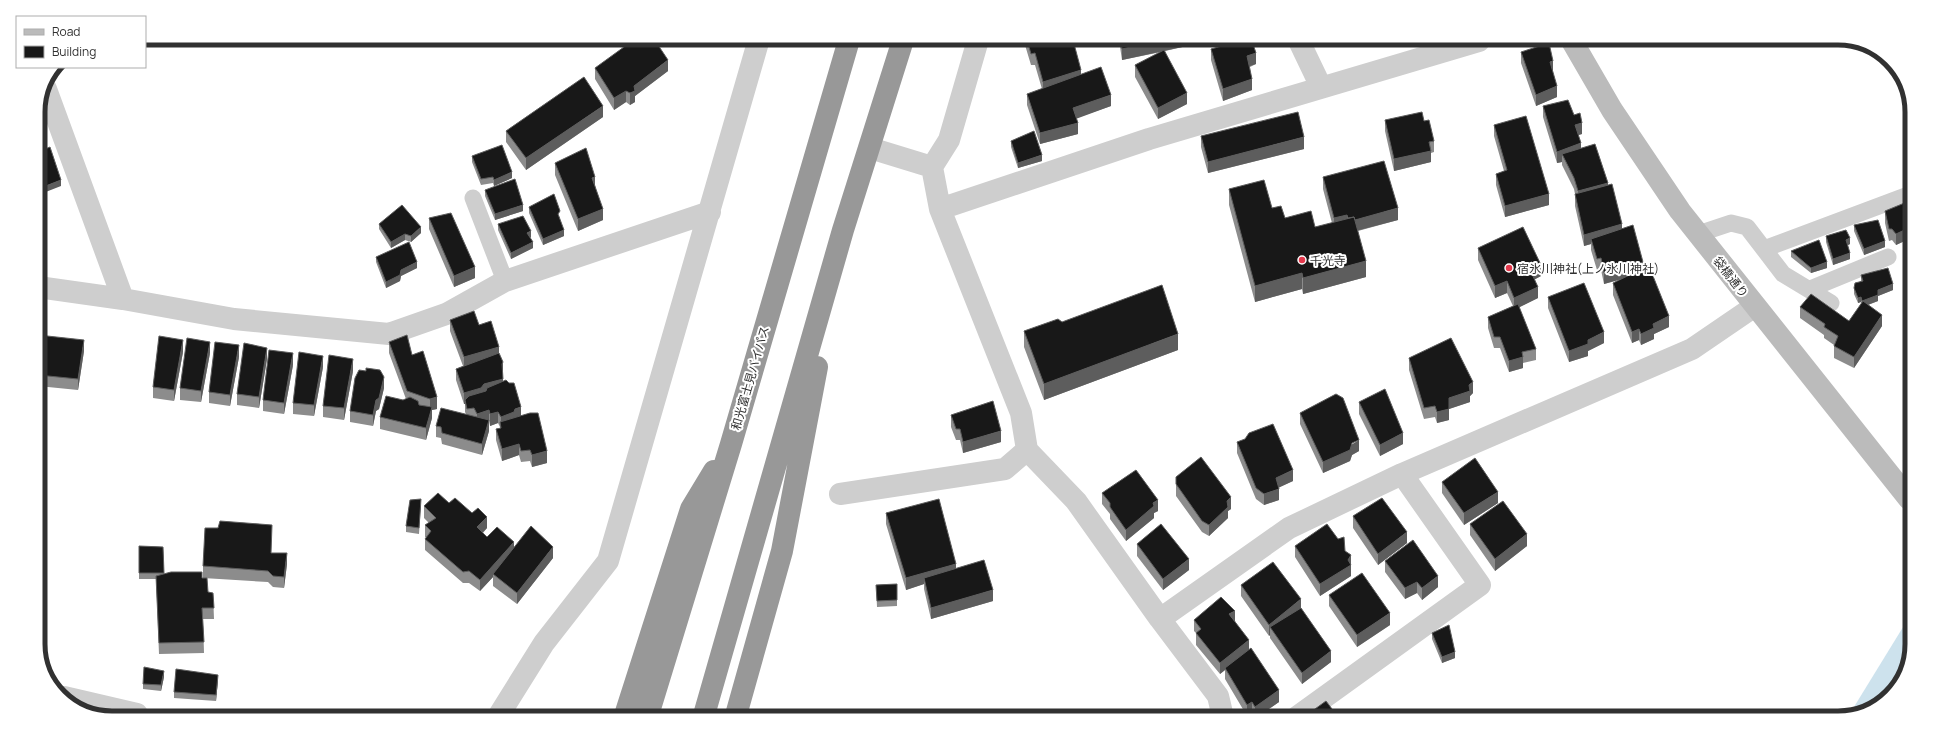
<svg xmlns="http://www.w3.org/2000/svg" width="1950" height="756" font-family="Manrope,'Noto Sans JP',sans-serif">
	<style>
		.water { fill: #cde2ed }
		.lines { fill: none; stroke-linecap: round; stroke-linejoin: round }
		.lane { stroke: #cecece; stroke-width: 17 }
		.street { stroke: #cecece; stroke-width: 22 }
		.secondary { stroke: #bbb; stroke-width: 22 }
		.highway { stroke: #989898; stroke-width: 22 }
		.wall { fill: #8c8c8c }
		.shaded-wall { fill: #5d5d5d }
		.building { fill: #181818; stroke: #5d5d5d }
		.poi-dot { fill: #e4384c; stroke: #fff; stroke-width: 1.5 }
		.labels { text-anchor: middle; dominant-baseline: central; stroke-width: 4; stroke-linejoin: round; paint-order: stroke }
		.poi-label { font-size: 12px; fill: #313131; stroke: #fff; text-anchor: start }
		.street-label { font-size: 12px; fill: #313131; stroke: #fff }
		.rim { fill: none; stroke: #313131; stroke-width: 5 }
	</style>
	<rect width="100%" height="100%" fill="#fff"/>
	<path class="water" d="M1908,619V668L1879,705L1849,715Z"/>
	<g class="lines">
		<path class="lane" d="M473,198L505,281
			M1698,234L1731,223L1747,227L1783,274L1831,303
			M1764,249L1911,194
			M1810,289L1888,257"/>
		<path class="street" d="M1299,41L1321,87
			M46,89L123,299
			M932,167L949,140L978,40
			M940,209L1149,139L1479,41
			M38,287L123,299L234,319L389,334L446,314L505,281L710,212
			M1027,450L1076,501L1160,619L1218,696L1223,717
			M840,494L1005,469L1027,450L1021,413L940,209L932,167L870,148
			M1160,619L1289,528L1402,474L1692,349L1755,306
			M64,697L137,714
			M499,715L544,643L608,561L759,39
			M1297,717L1480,585L1402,474"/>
		<path class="secondary" d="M1572,41L1612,110L1680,211L1909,499"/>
		<path class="highway" d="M625,715L691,509L714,471
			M648,715L731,444L849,40
			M704,715L843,230L903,40
			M736,715L782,551L817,367"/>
	</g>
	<path class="wall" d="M1025,40H1073L1081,75L1111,106L1076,118L1078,134L1040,144L1027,105V94L1042,89L1035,65H1031L1025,45Z
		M1119,40H1196V44L1165,51L1187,104L1158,119L1135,77V65L1161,52L1122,60Z
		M1222,41H1252L1256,64L1250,67L1252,90L1223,101L1211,60V49L1223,46Z
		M1862,42L1897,67L1905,89Z
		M1521,52L1553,72L1557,97L1536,106L1521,63Z
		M595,68L668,71L635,96V102L630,105L626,102L614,110L595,79Z
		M1543,106L1574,115L1582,134L1578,135L1581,148L1608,185L1622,229L1643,269L1669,327L1654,334V339L1641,345L1639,340L1632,343L1613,295V283L1622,279L1604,284L1601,270H1597L1591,250V244L1584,246L1575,206V194L1574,189L1562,165V162L1557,163L1543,117Z
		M603,117L526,170L506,142V131Z
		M1385,120L1424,121L1434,141V152L1431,153V162L1394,171L1385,131Z
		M1494,125L1549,205L1505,217L1496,185V174L1504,171L1494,136Z
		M1201,136L1304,149L1208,173L1201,147Z
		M1011,141L1042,161L1018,168L1011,147Z
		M472,156L512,178L494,186L493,183L481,185L472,162Z
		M555,163L595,185L603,220L578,231L555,175Z
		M1323,177L1398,220L1358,231L1366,277L1303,294L1302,289L1255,302L1229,205V189L1272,208L1285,218L1315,227L1332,223L1323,189Z
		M485,190L523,211L495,220L485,196Z
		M1911,203V238L1896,245L1892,240L1889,241L1885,223V211Z
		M529,207L560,217L559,218L564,236L543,245L529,213Z
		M429,218L475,278L454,287L429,229Z
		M379,224L421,233L411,242L405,240L391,248L379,229Z
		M498,224L531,237L530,238L533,248L511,259L498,230Z
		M1854,225L1885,247L1864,255L1854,231Z
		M1826,236L1850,244L1848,245L1850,259L1833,265L1826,242Z
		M1478,248L1541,276L1535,279L1538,298L1519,307L1536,349V360L1523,363V368L1509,372L1500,348H1494L1488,328V317L1513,306L1507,293L1495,298L1478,260Z
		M1791,251L1827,268L1811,273L1791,257Z
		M376,257L417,268L401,276L400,281L386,288L376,262Z
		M1861,275L1893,290L1878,296V301L1868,305L1882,326L1854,368L1834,358V345L1824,338V335L1800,318V307L1849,321L1861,304V302L1858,303L1854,294V288L1861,281Z
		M1548,297L1604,343L1588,351V356L1569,362L1548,308Z
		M450,320L479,325L499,353L503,373V381L521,415L547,463L532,467L530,461L521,462L519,455L502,461L496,440V429L500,428V427L498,423L490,426L489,421V431L482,455L442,444L441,438L436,437V426L466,414L465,412V404H464L456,380V369L463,366L450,331Z
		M1062,322L1178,350L1044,400L1024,347V331Z
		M38,335L84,351L78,390L38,386Z
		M389,342L412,355L437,409L432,410V418L426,440L380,429V417L406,399L389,353Z
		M183,352L174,401L153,398V387Z
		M210,353L201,402L180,400V388Z
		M239,357L230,406L209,403V392Z
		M1409,358L1473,393L1470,396V402L1449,409V420L1437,423L1435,417L1424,419L1409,370Z
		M267,359L259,408L237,405V394Z
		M293,365L284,414L263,411V400Z
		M323,367L314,416L293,414V403Z
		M353,371L344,420L323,417V406Z
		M366,371L384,388L379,409L376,411L373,426L350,422V411Z
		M1359,402L1403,444L1380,456L1359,414Z
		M1300,413L1359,451L1352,455L1350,461L1323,473L1300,424Z
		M951,415L1001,442L963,453L960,440H956L951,427Z
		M1237,442L1293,481L1279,487V500L1264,505L1256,499L1237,453Z
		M1176,477L1231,509L1228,511V518L1209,536L1202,532L1176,496Z
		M1442,482L1498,503L1464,525L1442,493Z
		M1102,493L1158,511L1154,513V518L1126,541L1110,519V514L1102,504Z
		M449,503L487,528L483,533L487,537L514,547L553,558L517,604L493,586V577L480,591L469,583H463L425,550V539L426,537H425V525L429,523L424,518V506Z
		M421,505L419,534L406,532V526Z
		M886,513L956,568L993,601L931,619L924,589V584L906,590L886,524Z
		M1353,516L1407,543L1378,565L1353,528Z
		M1470,524L1527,546L1495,571L1470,535Z
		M1137,544L1189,570L1163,590L1137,556Z
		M139,546L163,547L164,574L202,578L208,592L213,593L214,619H203L204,653L159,654L156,579H139Z
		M1295,546L1345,551L1351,555V576L1320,596L1295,557Z
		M271,553L287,564L284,588L273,587L268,582L203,578V566Z
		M1385,561L1438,587L1422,600L1417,593L1405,599L1385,572Z
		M897,584V606L877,607L876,585Z
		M1241,585L1301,608L1331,662L1302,684L1270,638V635L1269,636L1241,596Z
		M1329,595L1390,625L1357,647L1329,606Z
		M1194,620L1235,621L1249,650L1279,702L1257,717H1254L1252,713L1247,716L1225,679V670L1220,674L1196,645V633L1194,631Z
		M1432,633L1455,658L1442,663L1432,639Z
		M164,677L161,691L143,689V684Z
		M218,680L216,701L174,698V692Z"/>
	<path class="shaded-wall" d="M145,38H154L145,41Z
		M1161,40H1196V44L1122,60V49Z
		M1223,41H1241L1223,46Z
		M1256,53V64L1247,67V56Z
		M668,60V71L635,96V102L630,105V93L634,86Z
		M1553,61V72L1550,73V62Z
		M1081,70V81L1043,93V82Z
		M1252,79V90L1223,101V89Z
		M1557,86V97L1536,106V95Z
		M626,91V102L614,110V98Z
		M1187,93V104L1158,119V108Z
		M1111,95V106L1073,120V108Z
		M603,106V117L526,170V158Z
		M1078,123V134L1040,144V133Z
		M1582,123V134L1575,136V125Z
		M1304,137V149L1208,173V162Z
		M1581,143V154H1562V162L1557,163V152Z
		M1431,151V162L1394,171V159Z
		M1042,155V161L1018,168V163Z
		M512,172V178L494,186V180Z
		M595,177V188L592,178Z
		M61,180V186L38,195V189Z
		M1608,183V194L1578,202V191Z
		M1549,194V205L1505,217V206Z
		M523,205V211L495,220V214Z
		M1398,208V220L1348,233V222Z
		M603,209V220L578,231V219Z
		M1347,215V226L1334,229V218Z
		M1622,224V235L1591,239V244L1584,246V235Z
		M421,227V233L411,242V236Z
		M1911,227V238L1896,245V234Z
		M564,230V236L543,245V239Z
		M531,231V237L527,239V233Z
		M405,234V240L391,248V242Z
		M1850,238V244L1846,246V240Z
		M1885,241V247L1864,255V249Z
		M533,242V248L511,259V253Z
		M1850,253V259L1833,265V259Z
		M1366,261V277L1303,294V278Z
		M417,262V268L401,276L400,281L386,288V282L401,270Z
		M1643,262V273L1604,284V273Z
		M1827,262V268L1811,273V268Z
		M1541,265V276L1530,282V270Z
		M475,267V278L454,287V276Z
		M1302,273V289L1255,302V286Z
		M1507,281V293L1495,298V286Z
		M1893,284V290L1878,296V301L1862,307V301L1878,290Z
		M1538,287V298L1514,310V298Z
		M1861,297V302L1858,303V298Z
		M1882,315V326L1854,368V357Z
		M1669,316V327L1654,334V339L1641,345V334L1653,324Z
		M1639,329V340L1632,343V332Z
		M1604,332V343L1588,351V356L1569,362V351L1588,340Z
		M1178,334V350L1044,400V384Z
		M84,340V351L78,390V379Z
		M183,340V352L174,401V390Z
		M210,342V353L201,402V391Z
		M239,345V357L230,406V395Z
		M499,347V358L464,369V357Z
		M267,348V359L259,408V397Z
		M293,353V365L284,414V403Z
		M323,356V367L314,416V405Z
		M1523,357V368L1509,372V361Z
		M353,359V371L344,420V408Z
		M503,362V373L502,376V364Z
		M384,377V388L379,409L376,411L373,426V415L376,400Z
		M503,379V391L465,400V404H464V393L484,384Z
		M1473,382V393L1470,396V402L1449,409V398L1469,385Z
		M437,397V409L432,410V418L426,440V428L430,410V399Z
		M521,407V419L501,425V417L515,409Z
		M1449,409V420L1437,423V412Z
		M489,410V431L482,455V444L477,425V414Z
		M498,412V423L490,426V414Z
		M1001,431V442L963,453V442Z
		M1403,433V444L1380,456V445Z
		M1359,440V451L1352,455L1350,461L1323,473V462Z
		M519,444V455L502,461V449Z
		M547,451V463L532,467V455Z
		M1293,470V481L1276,489V478Z
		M1279,489V500L1264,505V494Z
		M1498,492V503L1464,525V513Z
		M1231,497V509L1228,511V518L1209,536V525L1227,501Z
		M1158,500V511L1154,513V518L1126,541V530L1153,503Z
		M487,517V528L477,538V527Z
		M1407,532V543L1378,565V554Z
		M1527,534V546L1495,571V559Z
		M514,542V553L493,574V577L480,591V580Z
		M553,547V558L517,604V593Z
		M287,553V564L284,588V577Z
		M1351,555V576L1320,596V584L1348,560Z
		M1189,559V570L1163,590V579Z
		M956,564V575L924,578V584L906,590V578Z
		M1438,576V587L1422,600V588Z
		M1417,582V593L1405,599V588Z
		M993,590V601L931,619V608Z
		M1301,599V610L1270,627V635L1269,636V625Z
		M1235,611V622L1229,614Z
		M1390,613V625L1357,647V635Z
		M1249,640V651L1225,668V670L1220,674V663Z
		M1331,651V662L1302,684V673Z
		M1455,652V658L1442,663V657Z
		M164,671V677L161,691V685Z
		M218,675V680L216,701V695Z
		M1279,690V702L1257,717H1255V707Z
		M1252,702V713L1247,716V705Z"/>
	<path class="building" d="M635,39H654L668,60L634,86L635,91L630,93L626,91L614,98L595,68Z
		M1027,40H1073L1081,70L1043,82L1035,53L1031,54Z
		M1121,40H1161L1122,49Z
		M1240,41H1252L1256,53L1247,56L1252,79L1223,89L1211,49Z
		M1549,43L1553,61L1550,62L1557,86L1536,95L1521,52Z
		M1164,50L1187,93L1158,108L1135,65Z
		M1101,67L1111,95L1073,108L1078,123L1040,133L1027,94Z
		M584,77L603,106L526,158L506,131Z
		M1568,100L1574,115L1580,113L1582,123L1575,125L1581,143L1557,152L1543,106Z
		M1298,112L1304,137L1208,162L1201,136Z
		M1422,112L1424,121L1429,120L1434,141L1429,142L1431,151L1394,159L1385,120Z
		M1526,116L1549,194L1505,206L1496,174L1507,170L1494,125Z
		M1034,131L1042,155L1018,163L1011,141Z
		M1595,144L1608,183L1578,191L1574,178L1562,154Z
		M502,145L512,172L494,180L493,177L481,179L472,156Z
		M50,147L61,180L38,189V152Z
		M586,148L595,177L592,178L603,209L578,219L555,163Z
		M1384,161L1398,208L1355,220L1354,217L1348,218L1347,215L1334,218L1323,177Z
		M515,179L523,205L495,214L485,190Z
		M1264,180L1272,208L1281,206L1285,218L1311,211L1315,227L1354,217L1366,261L1303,278L1302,273L1255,286L1229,189Z
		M1612,184L1622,224L1584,235L1575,194Z
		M554,194L560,211L558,214L564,230L543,239L529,207Z
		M1907,202L1911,203V227L1896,234L1892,229H1889L1885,211Z
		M402,205L421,227L411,236L405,234L391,242L379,224Z
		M451,213L475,267L454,276L429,218Z
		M523,216L531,231L527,233L533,242L511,253L498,224Z
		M1878,220L1885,241L1864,249L1854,225Z
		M1633,225L1643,262L1604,273L1601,258L1597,259L1591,239Z
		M1523,227L1541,265L1530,270L1538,287L1514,298L1507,281L1495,286L1478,248Z
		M1846,230L1850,238L1846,240L1850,253L1833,259L1826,236Z
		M1819,240L1827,262L1811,268L1791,251Z
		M409,242L417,262L401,270L400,275L386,282L376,257Z
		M1644,268L1651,271L1669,316L1653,324L1654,328L1641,334L1639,329L1632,332L1613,283Z
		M1888,268L1893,284L1878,290V295L1862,301L1861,297L1858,298L1854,288L1855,283L1863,281L1861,275Z
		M1584,283L1604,332L1588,340V344L1569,351L1548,297Z
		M1162,285L1178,334L1044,384L1024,331L1058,319L1062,322Z
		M1811,294L1849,321L1863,301L1882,315L1854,357L1834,346L1838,336L1824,327L1825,324L1800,307Z
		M1518,304L1536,349L1522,352L1523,357L1509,361L1500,337H1494L1488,317Z
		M474,311L479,325L491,321L499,347L464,357L450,320Z
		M38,335L84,340L78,379L38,375Z
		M407,335L412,355L423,351L437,397L430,399L407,391L389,342Z
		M159,336L183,340L174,390L153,387Z
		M187,338L210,342L201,391L180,388Z
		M1451,338L1473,382L1469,385L1470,391L1449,398V409L1437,412L1435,406L1424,408L1409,358Z
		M215,342L239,345L230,395L209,392Z
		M244,343L267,348L259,397L237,394Z
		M269,350L293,353L284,403L263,400Z
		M299,352L323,356L314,405L293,403Z
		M499,353L503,362L502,364L503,379L484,384L481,388L464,393L456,369Z
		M329,355L353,359L344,408L323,406Z
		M366,368L380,370L384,377L379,398L376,400L373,415L350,411L355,378L359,370L366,371Z
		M506,380L509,383H514L521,407L515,409L514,412L501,417L498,412L490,414L489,410L477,414L474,408L467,409L465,400L469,396L486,391L487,388Z
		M1385,389L1403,433L1380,445L1359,402Z
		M1336,394L1343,398L1359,440L1352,443L1350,450L1323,462L1300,413Z
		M386,396L403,400L410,397L418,401L419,405L432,407L426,428L380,417Z
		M993,401L1001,431L963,442L960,429H956L951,415Z
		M441,408L489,420L482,444L442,433L441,427L436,426Z
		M530,413H538L547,451L532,455L530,450L521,451L519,444L502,449L496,429L501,428L500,422Z
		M1273,424L1293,470L1276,478L1279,489L1264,494L1256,488L1237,442L1245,439L1249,433Z
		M1201,457L1231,497L1227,501L1228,507L1209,525L1202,521L1176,484V477Z
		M1475,458L1498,492L1464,513L1442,482Z
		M1136,470L1158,500L1153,503L1154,506L1126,530L1110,507V503L1102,493Z
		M438,493L449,503L455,498L472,513L478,508L487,517L477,527L487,537L497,527L514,542L480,580L469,571L463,572L425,539L431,531L425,525L436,518L424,506Z
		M1382,498L1407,532L1378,554L1353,516Z
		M421,499L419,528L406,526L410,500Z
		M939,499L956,564L906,578L886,513Z
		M1503,501L1527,534L1495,559L1470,524Z
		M220,521L272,525L271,553H287L284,577L273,576L268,571L203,566L205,528H218Z
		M1161,524L1189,559L1163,579L1137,544Z
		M1327,524L1338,539L1344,537L1345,551L1351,555L1348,560L1351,565L1320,584L1295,546Z
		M531,526L553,547L517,593L493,574Z
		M1413,540L1438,576L1422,588L1417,582L1405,588L1385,561Z
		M139,546L163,547L164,573H139Z
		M984,560L993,590L931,608L924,578Z
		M1273,562L1301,599L1269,625L1241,585Z
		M171,572H202V578H207L208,592L213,593L214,608H202L204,642L159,643L156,576Z
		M1362,573L1390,613L1357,635L1329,595Z
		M897,584V600L877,601L876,585Z
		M1221,597L1235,611L1229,614L1249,640L1220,663L1196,633L1201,629L1194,620Z
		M1301,608L1331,651L1302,673L1270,627Z
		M1449,625L1455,652L1442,657L1432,633Z
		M1251,648L1279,690L1255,707L1252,702L1247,705L1225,668Z
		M144,667L164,671L161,685L143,684Z
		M176,669L218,675L216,695L174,692Z
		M1326,701L1338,717H1304Z"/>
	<g class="poi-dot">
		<circle cx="1302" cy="260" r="4"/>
		<circle cx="1509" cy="268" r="4"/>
	</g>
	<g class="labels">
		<g class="poi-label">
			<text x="1310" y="260">千光寺</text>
			<text x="1517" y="268">宿氷川神社(上ノ氷川神社)</text>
		</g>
		<g class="street-label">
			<text transform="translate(1731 277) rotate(52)">袋橋通り</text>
			<text transform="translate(750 378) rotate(-74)">和光富士見バイパス</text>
		</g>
	</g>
	<path d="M0 0H1950V756H0ZM112 45H1838A67 67 0 0 1 1905 112V644A67 67 0 0 1 1838 711H112A67 67 0 0 1 45 644V112A67 67 0 0 1 112 45Z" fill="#fff" fill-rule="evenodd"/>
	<path class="rim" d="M112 45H1838A67 67 0 0 1 1905 112V644A67 67 0 0 1 1838 711H112A67 67 0 0 1 45 644V112A67 67 0 0 1 112 45Z"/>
	<rect x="16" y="16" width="130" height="52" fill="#ffffff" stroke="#adadad"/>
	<rect x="24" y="29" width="20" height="6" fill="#bbbbbb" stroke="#adadad"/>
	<text x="52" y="36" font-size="12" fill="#313131">Road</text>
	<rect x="24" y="46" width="20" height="12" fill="#181818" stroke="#adadad"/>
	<text x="52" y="56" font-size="12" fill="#313131">Building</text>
</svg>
